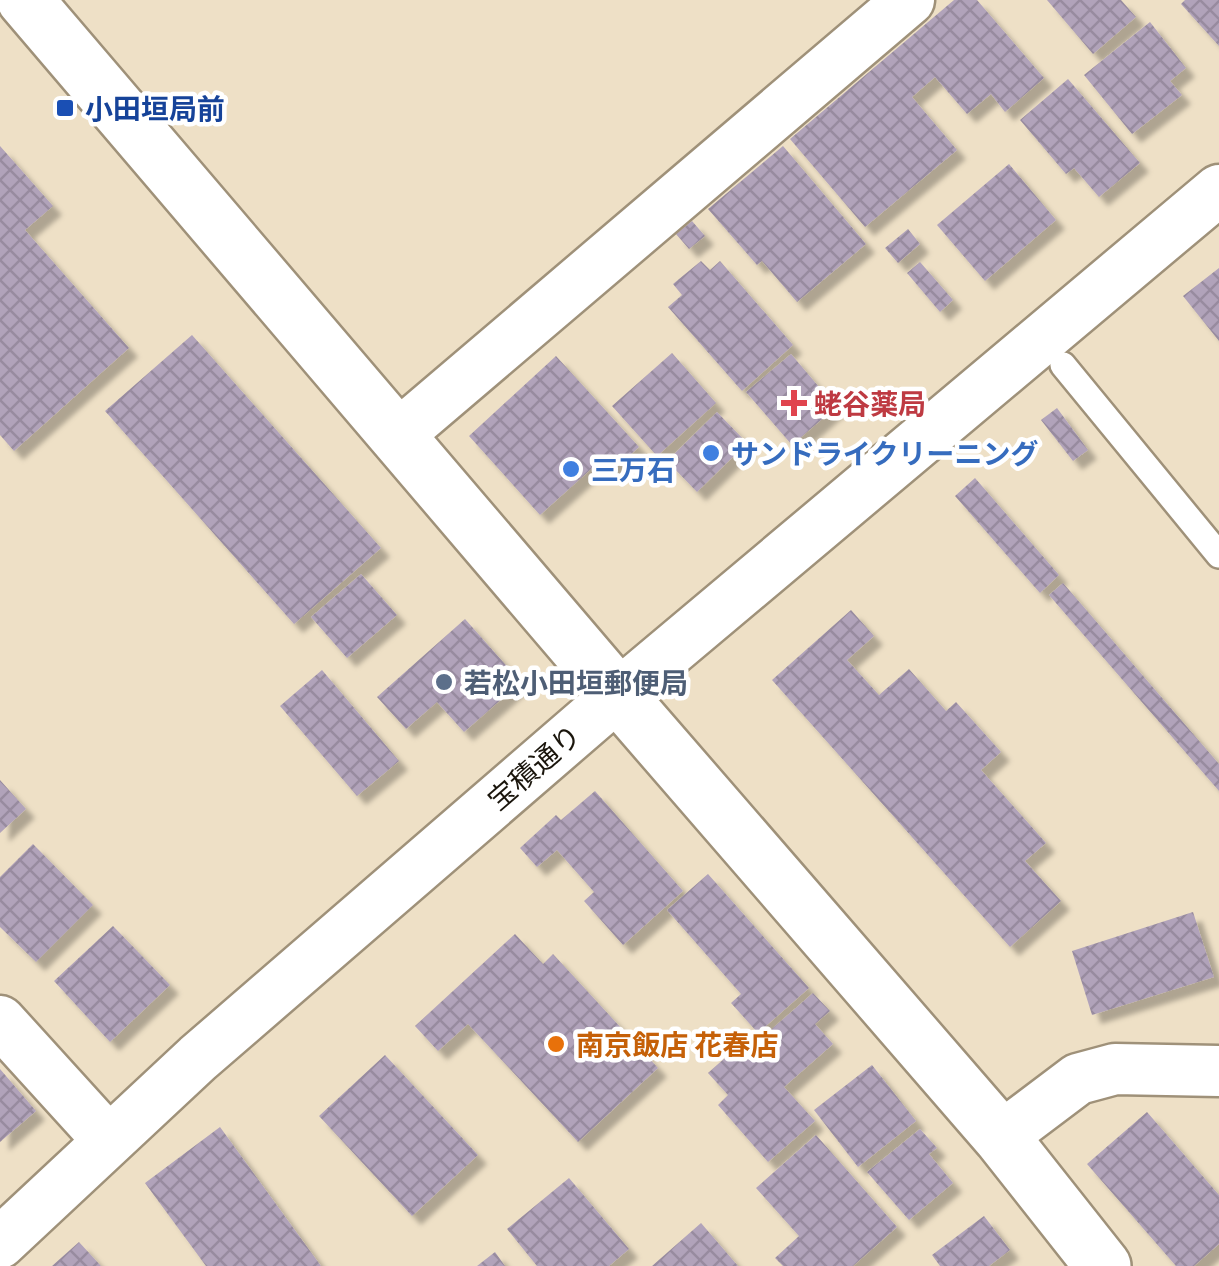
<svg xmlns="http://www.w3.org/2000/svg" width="1219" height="1266" font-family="'Titillium Web','Noto Sans JP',sans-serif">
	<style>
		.building { fill: url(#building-cross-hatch); filter: url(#shadow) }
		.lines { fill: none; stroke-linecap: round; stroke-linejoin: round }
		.service-casing { stroke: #9f9179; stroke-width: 30 }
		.minor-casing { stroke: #9f9179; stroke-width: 55 }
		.tertiary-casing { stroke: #9f9179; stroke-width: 60 }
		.service { stroke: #fff; stroke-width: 25 }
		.minor { stroke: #fff; stroke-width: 50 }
		.tertiary { stroke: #fff; stroke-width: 55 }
		.transit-dot { fill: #1a4fb4; stroke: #fff; stroke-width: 4 }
		.health-dot { fill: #e0444e; stroke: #fff; stroke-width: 4 }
		.shop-dot { fill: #3f7fe0; stroke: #fff; stroke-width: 4 }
		.service-dot { fill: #5c6f8a; stroke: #fff; stroke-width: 4 }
		.food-dot { fill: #e8710a; stroke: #fff; stroke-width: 4 }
		.labels { text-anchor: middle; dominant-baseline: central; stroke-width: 9; stroke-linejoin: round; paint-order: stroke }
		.transit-label { font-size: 28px; font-weight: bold; fill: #164399; stroke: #fff; text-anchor: start }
		.health-label { font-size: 28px; font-weight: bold; fill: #be3a42; stroke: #fff; text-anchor: start }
		.shop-label { font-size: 28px; font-weight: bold; fill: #366cbe; stroke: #fff; text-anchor: start }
		.service-label { font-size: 28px; font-weight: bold; fill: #4e5e75; stroke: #fff; text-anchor: start }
		.street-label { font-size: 28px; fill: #1a150c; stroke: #fff }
		.food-label { font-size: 28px; font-weight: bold; fill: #c56008; stroke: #fff; text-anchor: start }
	</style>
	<defs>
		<pattern id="building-cross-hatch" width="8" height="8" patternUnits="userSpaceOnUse" patternTransform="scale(2.5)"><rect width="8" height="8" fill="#b1a3ba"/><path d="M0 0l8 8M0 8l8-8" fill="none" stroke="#988b9f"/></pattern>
		<filter id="shadow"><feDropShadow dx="9" dy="9" stdDeviation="2.5" flood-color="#0004"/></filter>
	</defs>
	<rect width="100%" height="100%" fill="#eee0c6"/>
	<path class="building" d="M954,0H977L1044,78L1005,112L991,94L967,114L935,77L912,97L957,150L865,227L790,139Z
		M1047,0H1121L1136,17L1093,54Z
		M1185,0H1219V46L1181,4Z
		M1150,22L1186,68L1170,81L1182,95L1132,134L1084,75Z
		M1068,79L1140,163L1099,197L1074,168L1066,174L1020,120Z
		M0,146L53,206L25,230L129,348L14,451L0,435Z
		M783,146L866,244L797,302L762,261L757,265L708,209Z
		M1009,164L1056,220L985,281L937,225Z
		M692,221L705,236L689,249L676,234Z
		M908,229L920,244L898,263L885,248Z
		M701,261L710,270L720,261L793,345L742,391L668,307L682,295L673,284Z
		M920,262L953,300L940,312L907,273Z
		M1219,268V341L1183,296Z
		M192,335L381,548L294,624L105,411Z
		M672,353L716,403L657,456L612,406Z
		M791,354L836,407L792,445L746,392Z
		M556,356L639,447L611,472L600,461L540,515L469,436Z
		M1057,408L1088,450L1073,461L1041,420Z
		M717,412L747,443L697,492L667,461Z
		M975,478L1059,575L1040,593L955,496Z
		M361,574L397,615L347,658L311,617Z
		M1063,583L1219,764V791L1049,595Z
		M851,610L874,636L847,660L879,695L909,669L946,711L956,702L1001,752L981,770L1046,843L1025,861L1061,901L1010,947L772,680Z
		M465,619L521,682L464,732L437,702L406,729L377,697Z
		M322,670L399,761L357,796L280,706Z
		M0,780L26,809L0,833Z
		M595,791L683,891L623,945L584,901L594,892L557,850L537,867L520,848L556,815L561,820Z
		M33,844L93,905L36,962L0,927V877Z
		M708,874L809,988L758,1033L731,1003L741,994L667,910Z
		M1193,912L1214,977L1092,1015L1072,951Z
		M113,926L170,985L110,1042L54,981Z
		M515,934L543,964L553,954L658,1068L578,1142L468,1024L438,1051L415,1026Z
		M813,993L830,1011L815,1024L833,1044L784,1087L815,1121L768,1162L718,1105L728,1095L708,1073L744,1041L750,1048Z
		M385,1055L478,1155L412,1216L319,1116Z
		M872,1065L916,1121L858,1167L814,1110Z
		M0,1069L36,1111L0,1142Z
		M1147,1112L1219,1195V1244L1194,1266H1176L1087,1164Z
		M220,1127L321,1266H206L145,1183Z
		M920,1129L937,1148L929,1154L953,1183L909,1220L867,1172Z
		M816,1135L897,1227L853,1266H783L775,1258L799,1236L756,1188Z
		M569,1178L629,1249L609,1266H537L507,1229Z
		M984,1216L1010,1250L989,1266H940L932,1255Z
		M701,1223L738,1266H652Z
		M79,1242L101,1266H52Z
		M495,1252L505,1266H477Z"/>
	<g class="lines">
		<defs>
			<path id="service" d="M1063,365L1219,555"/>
			<path id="minor" d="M397,436L909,0
				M0,1021L109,1141
				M1001,1137L1078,1079L1115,1069L1219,1071
				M0,1243L198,1058L618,695L1219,190"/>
			<path id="tertiary" d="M25,0L618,695L1001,1137L1103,1266"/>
		</defs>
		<use href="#service" class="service-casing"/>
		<use href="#minor" class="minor-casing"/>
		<use href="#tertiary" class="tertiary-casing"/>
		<use href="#service" class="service"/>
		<use href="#minor" class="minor"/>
		<use href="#tertiary" class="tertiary"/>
	</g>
	<rect class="transit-dot" x="55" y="98" width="20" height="20" rx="5"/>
	<path class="health-dot" d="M789 388h10v10h10v10h-10v10h-10v-10h-10v-10h10z"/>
	<g class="shop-dot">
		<circle cx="711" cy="453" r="10"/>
		<circle cx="571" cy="469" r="10"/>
	</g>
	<circle class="service-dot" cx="444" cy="682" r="10"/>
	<circle class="food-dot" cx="556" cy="1044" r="10"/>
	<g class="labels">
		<g class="transit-label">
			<text x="85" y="108">小田垣局前</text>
		</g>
		<g class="health-label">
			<text x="814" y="403">蛯谷薬局</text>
		</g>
		<g class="shop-label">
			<text x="731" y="453">サンドライクリーニング</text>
			<text x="591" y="469">三万石</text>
		</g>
		<g class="service-label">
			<text x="464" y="682">若松小田垣郵便局</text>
		</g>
		<g class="street-label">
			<text transform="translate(534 767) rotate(-41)">宝積通り</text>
		</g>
		<g class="food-label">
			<text x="576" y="1044">南京飯店 花春店</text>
		</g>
	</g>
</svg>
